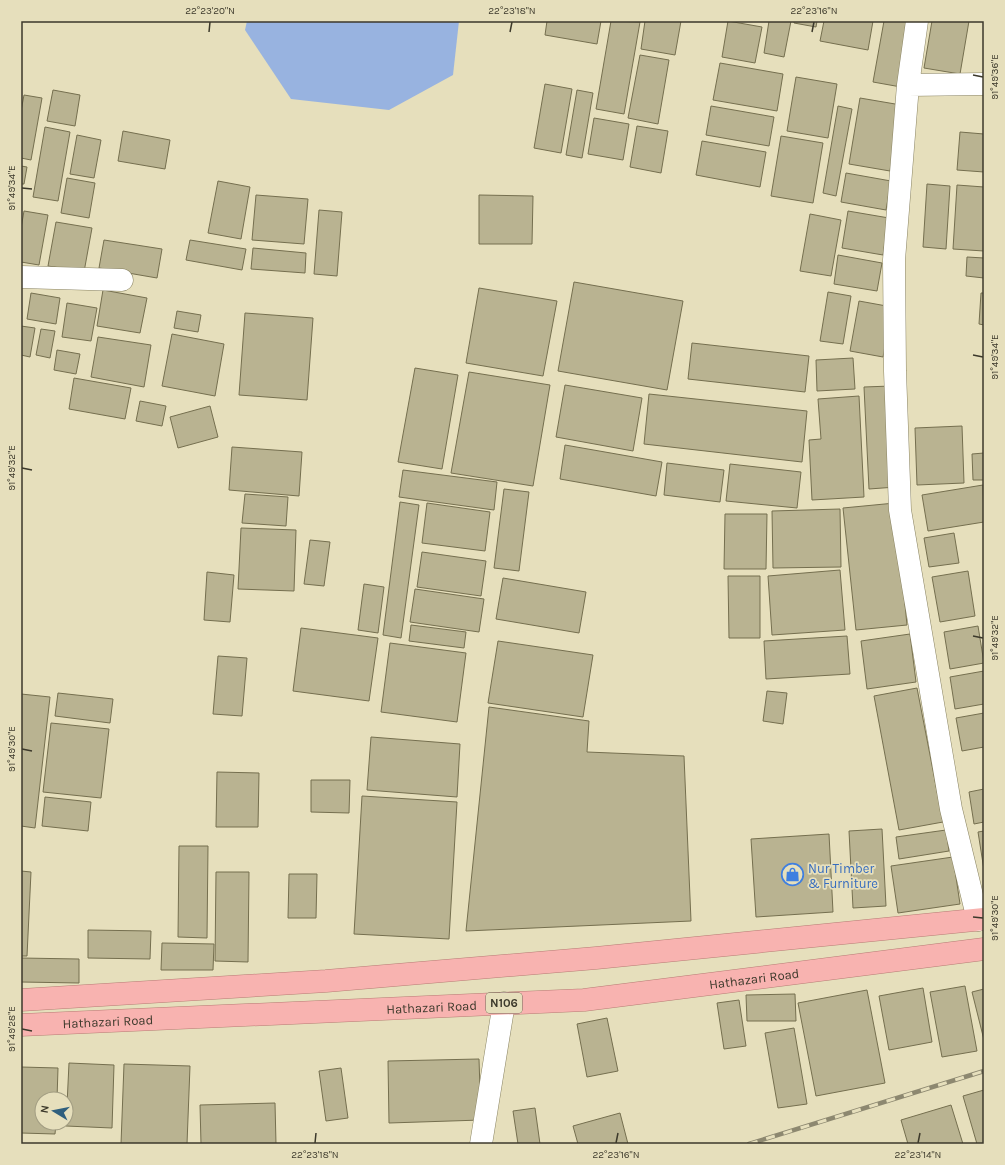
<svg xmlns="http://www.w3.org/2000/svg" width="1005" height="1165" font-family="Karla,sans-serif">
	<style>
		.water { fill: #98b3e0 }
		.building { fill: #b9b391; stroke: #756f4f }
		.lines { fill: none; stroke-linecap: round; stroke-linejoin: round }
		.minor-casing { stroke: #8a8463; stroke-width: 23 }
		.trunk-casing { stroke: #b67c74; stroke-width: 23 }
		.minor { stroke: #fff; stroke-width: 22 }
		.trunk { stroke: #f8b3b0; stroke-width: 22 }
		.rail-casing { stroke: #8d8870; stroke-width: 4.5 }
		.rail { stroke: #e6dfbc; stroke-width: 3; stroke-dasharray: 9; stroke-linecap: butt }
		.ticks { fill: none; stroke: #3c392b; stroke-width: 1.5 }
		.labels { text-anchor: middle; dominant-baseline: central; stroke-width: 3.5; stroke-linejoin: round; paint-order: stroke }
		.shield { fill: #e6dfbc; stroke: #6f6b56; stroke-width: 1 }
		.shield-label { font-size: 12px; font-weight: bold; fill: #3c392b }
		.shop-label { font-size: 13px; fill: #366cbe; stroke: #e6dfbc; text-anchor: start }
		.street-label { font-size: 13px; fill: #3c392b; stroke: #e6dfbc }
		.neatline { fill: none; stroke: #3c392b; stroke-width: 1.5 }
		.ticks-label { font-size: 10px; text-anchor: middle; fill: #3c392b }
	</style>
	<rect width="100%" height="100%" fill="#e6dfbc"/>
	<path class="water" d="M247,21H459L453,75L389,110L291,99L245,30Z"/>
	<path class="building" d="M547,21H601L597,44L545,35Z
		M611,21L640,22L624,114L596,109Z
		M645,21H681L675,55L641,49Z
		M728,21L762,27L755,63L722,57Z
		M769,21H791L784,57L764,53Z
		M794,21H817L816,27L794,23Z
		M824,21H873L868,50L820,41Z
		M884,21H912L901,87L873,82Z
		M932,21H969L960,74L924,68Z
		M640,55L669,60L658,124L628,118Z
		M720,63L783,74L777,111L713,100Z
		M796,77L837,84L828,138L787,131Z
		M545,84L572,89L561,153L534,148Z
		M53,90L80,95L75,126L47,121Z
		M577,90L593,93L582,158L566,155Z
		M24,95L42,98L31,160L21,158V111Z
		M860,98L901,105L890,171L849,164Z
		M711,106L774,117L769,146L706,135Z
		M838,106L852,109L836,196L823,193Z
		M594,118L629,124L623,160L588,154Z
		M637,126L668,131L661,173L630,167Z
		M45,127L70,132L58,201L33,197Z
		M123,131L170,140L165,169L118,161Z
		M960,132L984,134V172L957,170Z
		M77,135L101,140L94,178L70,174Z
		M781,136L823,143L813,203L771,196Z
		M702,141L766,152L760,187L696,175Z
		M21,166L27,167L24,184H21Z
		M846,173L891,181L886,210L841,202Z
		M67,178L95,183L89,218L61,213Z
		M218,181L250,187L241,239L208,233Z
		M927,184L950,186L946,249L923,247Z
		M957,185L984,187V251L953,249Z
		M256,195L308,199L304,244L252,240Z
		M479,195L533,196L532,244H479Z
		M319,210L342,212L337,276L314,274Z
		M24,211L48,215L39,265L21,262V228Z
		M848,211L889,218L883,255L842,248Z
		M810,214L841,220L831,276L800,271Z
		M56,222L92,228L84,272L48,266Z
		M104,240L162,249L157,278L99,268Z
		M190,240L246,249L242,270L186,260Z
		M253,248L306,253L305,273L251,269Z
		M838,255L882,263L877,291L834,284Z
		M967,257L984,258V278L966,276Z
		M574,282L683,301L667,390L558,371Z
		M479,288L557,301L543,376L466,363Z
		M103,290L147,298L140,333L97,326Z
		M828,292L851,296L843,344L820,341Z
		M31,293L60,298L56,324L27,319Z
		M981,293H984V325L979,324Z
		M859,301L892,307L883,357L850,351Z
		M67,303L97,308L91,341L62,337Z
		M177,311L201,315L198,332L174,328Z
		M245,313L313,318L307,400L239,395Z
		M21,326L35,328L30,357L21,355Z
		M41,329L55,331L50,358L36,355Z
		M172,334L224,344L215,396L162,386Z
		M98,337L151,345L144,387L91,377Z
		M692,343L809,356L805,392L688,379Z
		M57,350L80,354L76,374L54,370Z
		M853,358L855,389L817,391L816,360Z
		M415,368L458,375L442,469L398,462Z
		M469,372L550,385L533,486L451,473Z
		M74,378L131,388L125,419L69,409Z
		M565,385L642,398L633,451L556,437Z
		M891,386L896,487L869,489L864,387Z
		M649,394L807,411L802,462L644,444Z
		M859,396L864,497L812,500L809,440L821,439L818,399Z
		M140,401L166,406L162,426L136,421Z
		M210,406L218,437L178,448L170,417Z
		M962,426L964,483L917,485L915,428Z
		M565,445L662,462L656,496L560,479Z
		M232,447L302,452L299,496L229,490Z
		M984,453V480H973L972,454Z
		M667,463L724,470L720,502L664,495Z
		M730,464L801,472L797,508L726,501Z
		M403,470L497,482L494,510L399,497Z
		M983,485L984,522L928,531L922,495Z
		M504,489L529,492L519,571L494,568Z
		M245,494L288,497L286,526L242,523Z
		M400,502L419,505L401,638L383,635Z
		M427,503L490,512L485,551L422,543Z
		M895,503L907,625L856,630L843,508Z
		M840,509L841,567L773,568L772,511Z
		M725,514H767L766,569H724Z
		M241,528L296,530L294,591L238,589Z
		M954,533L959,563L929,567L924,538Z
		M310,540L330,542L324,586L304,584Z
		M422,552L486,561L481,596L417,587Z
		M840,570L845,630L772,635L768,576Z
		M968,571L975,616L940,622L932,577Z
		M207,572L234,575L230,622L204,620Z
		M728,576H760V638H729Z
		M503,578L586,592L579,633L496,619Z
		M364,584L384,587L378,633L358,630Z
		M415,589L484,599L479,632L410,622Z
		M411,625L466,632L464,648L409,641Z
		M978,626L984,663L950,669L944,632Z
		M301,628L378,638L369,701L293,691Z
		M910,634L916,682L867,689L861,641Z
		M847,636L850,674L766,679L764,641Z
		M498,641L593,655L583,717L488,703Z
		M390,643L466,653L457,722L381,712Z
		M218,656L247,658L242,716L213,714Z
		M984,671V704L955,709L950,677Z
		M917,688L943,822L899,830L874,696Z
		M767,691L787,693L783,724L763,721Z
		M58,693L113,699L110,723L55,716Z
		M21,694L50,697L35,828L21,826Z
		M489,707L589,721L587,752L684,756L691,921L466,931Z
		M984,713V747L962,751L956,718Z
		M51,723L109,729L101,798L43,792Z
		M371,737L460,744L457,797L367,790Z
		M217,772L259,773L258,827H216Z
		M311,780H350L349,813L311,812Z
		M984,789V822L974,824L969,792Z
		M362,796L457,802L449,939L354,934Z
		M45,797L91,802L88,831L42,826Z
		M882,829L886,906L853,908L849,831Z
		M946,830L949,851L899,859L896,837Z
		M984,831V870L978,832Z
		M829,834L833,912L756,917L751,839Z
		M179,846H208L207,938L178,937Z
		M953,857L960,904L898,913L891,866Z
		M21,871L31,872L27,956H21Z
		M216,872H249L248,962L215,961Z
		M289,874H317L316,918H288Z
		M88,930L151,931L150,959L88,958Z
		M162,943L214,944L213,970H161Z
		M21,958L79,959V983L21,982Z
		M965,986L977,1051L942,1057L930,992Z
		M923,988L932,1042L889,1050L879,996Z
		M984,989V1040L972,992Z
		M867,990L885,1083L816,1096L798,1003Z
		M795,994L796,1021H747L746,995Z
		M739,1000L746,1046L724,1049L717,1003Z
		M607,1018L618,1071L587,1077L577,1024Z
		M794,1028L807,1104L778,1108L765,1033Z
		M479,1059L481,1120L389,1123L388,1061Z
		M69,1063L114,1065L112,1128L66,1126Z
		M124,1064L190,1066L187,1144H121Z
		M21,1067L58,1068L57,1099H42V1123H56L55,1134L21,1133Z
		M341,1068L348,1118L326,1121L319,1071Z
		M984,1090V1144H977L963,1096Z
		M275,1103L276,1144H201L200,1105Z
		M951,1105L963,1144H908L901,1120Z
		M535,1108L540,1144H518L513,1111Z
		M620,1113L628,1144H578L573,1126Z"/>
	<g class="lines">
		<defs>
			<path id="minor" d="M917,21L908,85L894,260L895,371L900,510L951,809L978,920
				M908,85L984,84
				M21,277L122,280
				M481,1144L504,1003"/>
			<g id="trunk">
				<path d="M21,1000L326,981L596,958L984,919"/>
				<path id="s1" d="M21,1025L584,1000L984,949"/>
			</g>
		</defs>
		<use href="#minor" class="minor-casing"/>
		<use href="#trunk" class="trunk-casing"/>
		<use href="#minor" class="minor"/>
		<use href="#trunk" class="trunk"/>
		<defs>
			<path id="rail" d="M749,1144L984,1071"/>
		</defs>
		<use href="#rail" class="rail-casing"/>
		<use href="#rail" class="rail"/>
	</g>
	<path class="ticks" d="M209,32L210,22M510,32L512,22M812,32L814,22M973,75L983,77M22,188L32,189M973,355L983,357M22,468L32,470M973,636L983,638M22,749L32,751M973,917L983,918M22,1029L32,1031M315,1143L316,1133M616,1143L618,1133M918,1143L920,1133"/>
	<defs>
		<symbol id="shop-ring" viewBox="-11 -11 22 22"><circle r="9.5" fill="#e6dfbc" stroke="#3f7fe0" stroke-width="1.5"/><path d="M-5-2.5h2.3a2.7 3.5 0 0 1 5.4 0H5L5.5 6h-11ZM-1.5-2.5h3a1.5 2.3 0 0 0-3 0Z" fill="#3f7fe0"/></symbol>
	</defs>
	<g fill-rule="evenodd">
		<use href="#shop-ring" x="780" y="862" width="25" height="25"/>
	</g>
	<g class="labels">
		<rect class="shield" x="486" y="993" width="36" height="20" rx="3"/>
		<g class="shield-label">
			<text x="504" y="1003">N106</text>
		</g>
		<g class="shop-label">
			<text x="808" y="868">Nur Timber<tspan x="808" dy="15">&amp; Furniture</tspan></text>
		</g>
		<g class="street-label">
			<text stroke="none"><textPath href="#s1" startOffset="735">Hathazari Road</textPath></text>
			<text stroke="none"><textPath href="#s1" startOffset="411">Hathazari Road</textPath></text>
			<text stroke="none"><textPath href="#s1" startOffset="87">Hathazari Road</textPath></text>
		</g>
	</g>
	<rect width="1005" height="1165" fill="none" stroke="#e6dfbc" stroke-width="44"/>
	<g transform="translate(54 1111) rotate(280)"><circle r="19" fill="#e6dfbc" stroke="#a29d82"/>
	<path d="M0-3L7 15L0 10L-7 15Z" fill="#2f5f7d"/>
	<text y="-6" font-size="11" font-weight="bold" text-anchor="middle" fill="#3c392b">N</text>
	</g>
	<rect x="22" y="22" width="961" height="1121" class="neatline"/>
	<g class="ticks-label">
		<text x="210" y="14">22°23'20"N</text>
		<text x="512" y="14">22°23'18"N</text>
		<text x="814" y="14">22°23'16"N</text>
		<text transform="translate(994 77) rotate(-90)" y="4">91°49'36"E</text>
		<text transform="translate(11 188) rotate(-90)" y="4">91°49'34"E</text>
		<text transform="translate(994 357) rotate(-90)" y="4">91°49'34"E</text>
		<text transform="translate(11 468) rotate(-90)" y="4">91°49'32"E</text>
		<text transform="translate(994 638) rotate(-90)" y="4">91°49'32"E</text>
		<text transform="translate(11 749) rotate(-90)" y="4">91°49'30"E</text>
		<text transform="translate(994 918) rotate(-90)" y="4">91°49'30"E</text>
		<text transform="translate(11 1029) rotate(-90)" y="4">91°49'28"E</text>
		<text x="315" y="1158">22°23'18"N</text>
		<text x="616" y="1158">22°23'16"N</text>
		<text x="918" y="1158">22°23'14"N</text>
	</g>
</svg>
